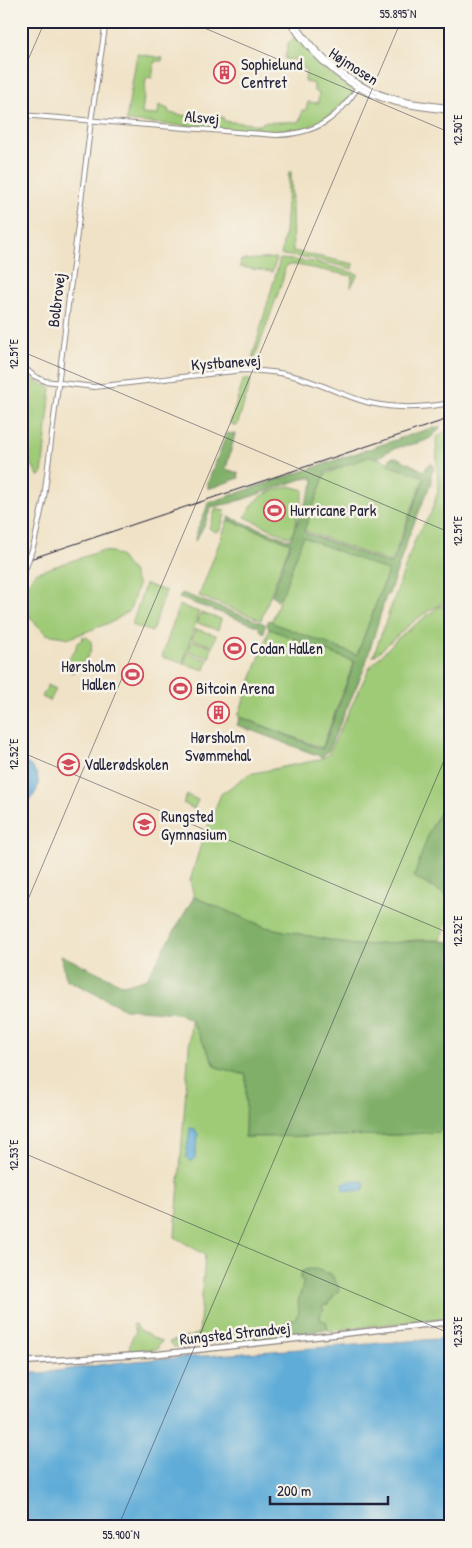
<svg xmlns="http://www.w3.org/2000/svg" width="472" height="1548" font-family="'Patrick Hand',sans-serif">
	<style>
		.green { fill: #9fcb77; stroke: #607659 }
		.forest { fill: #7faf68; stroke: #506852 }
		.water { fill: #5eacd8; stroke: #40678a }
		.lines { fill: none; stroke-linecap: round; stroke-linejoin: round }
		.tertiary-casing { stroke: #898280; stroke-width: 6 }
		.secondary-casing { stroke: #898280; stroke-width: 7 }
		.tertiary { stroke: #fff; stroke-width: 4 }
		.secondary { stroke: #fff; stroke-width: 4.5 }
		.rail { stroke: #22223b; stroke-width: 1 }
		.tertiary-bridge-casing { stroke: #898280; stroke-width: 6; stroke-linecap: butt }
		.tertiary-bridge { stroke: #fff; stroke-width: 4 }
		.ticks { fill: none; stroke: #22223b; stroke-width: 1; stroke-opacity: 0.45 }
		.labels { text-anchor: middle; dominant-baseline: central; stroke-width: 5; stroke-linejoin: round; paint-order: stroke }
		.poi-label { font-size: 16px; fill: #22223b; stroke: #f7f3e8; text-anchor: start }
		.street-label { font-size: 16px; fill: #22223b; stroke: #f7f3e8 }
		.neatline { fill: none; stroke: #22223b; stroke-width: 2 }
		.ticks-label { font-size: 12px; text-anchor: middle; fill: #22223b }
	</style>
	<rect width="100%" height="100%" fill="#f7f3e8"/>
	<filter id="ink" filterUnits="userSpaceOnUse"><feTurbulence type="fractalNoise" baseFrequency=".02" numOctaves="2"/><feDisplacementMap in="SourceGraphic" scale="10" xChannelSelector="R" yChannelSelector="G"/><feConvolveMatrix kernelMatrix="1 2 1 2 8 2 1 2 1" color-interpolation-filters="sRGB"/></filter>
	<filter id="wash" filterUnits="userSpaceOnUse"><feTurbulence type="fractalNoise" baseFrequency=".0096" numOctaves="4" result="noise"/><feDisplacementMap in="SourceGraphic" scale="20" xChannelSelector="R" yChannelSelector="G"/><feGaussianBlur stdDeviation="1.12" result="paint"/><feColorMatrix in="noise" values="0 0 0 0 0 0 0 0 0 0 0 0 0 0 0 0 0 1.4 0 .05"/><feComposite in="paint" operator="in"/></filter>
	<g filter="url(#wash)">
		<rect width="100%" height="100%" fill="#f0e2c6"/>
		<path class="green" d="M295,38L323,68L352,89V94L345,102L326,119L299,131L286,133H273L126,121L137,54L163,58L162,61H155L152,78L148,77L146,79L142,114L158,115L159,105L168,109L169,113L194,117H223L224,121L262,125L263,122C275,123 286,121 298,122L301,118L302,110H306L308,102L318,103L319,93L314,91V84L305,82L306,69L296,67L297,60L285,59L288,43Z
			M289,172H291L293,251L354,264L353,269L310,258L281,255L285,232Z
			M277,258L272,272L240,267L241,260Z
			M280,259L314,262L358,274L351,287L352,276L297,265H288L285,268L283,279L253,363V355Z
			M21,370L36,381L51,388L42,474L39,477L21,446Z
			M244,378L251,380L237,426L230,424Z
			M451,428V600C421,610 397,637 373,657L416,537L431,513L438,491L436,438Z
			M368,455L425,475L391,563L303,530L324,475Z
			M290,486L304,490L296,523L292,535L288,537L245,517C259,493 265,493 290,486Z
			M216,508L224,510L225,515L220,530L215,532L209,528Z
			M228,520L290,543L261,620L199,596Z
			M304,534L389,569L357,655L271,623Z
			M101,551L112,552L121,557L133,573L138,585L130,610L114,621L70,638L46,634L31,619L26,607L24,595L29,583L35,573Z
			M145,584L166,591L152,632L132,625Z
			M451,604V799L440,810L414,877L451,898V910L441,940H415L368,946L354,945L265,927L194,897L190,881L201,844L221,794L249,774L318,760L328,755L370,667L398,638L438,607Z
			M179,605L199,612L183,663L162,657Z
			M201,613L221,619L218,630L197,623Z
			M270,628L354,662L322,748L238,716Z
			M196,629L216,635L213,646L192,639Z
			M82,637H87C89,639 91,640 91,643C95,653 79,667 72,673L63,665L75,651L77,643L82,640Z
			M192,641L212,647L209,658L188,651Z
			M187,653L208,660L205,670L184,664Z
			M48,685L56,689L50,701L42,697Z
			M187,795L198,800L194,809L183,803Z
			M191,1020L216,1067L246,1075L245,1137L399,1135L446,1118L451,1109V1317L330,1331L327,1329L328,1326L320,1319L322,1306C334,1302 335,1285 331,1274L329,1273L304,1281L298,1302L299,1312L288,1331H284L282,1334L283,1336L174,1347L169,1342L199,1334L205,1255L175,1237Z
			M133,1324H136L139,1330L162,1342L158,1345V1349L129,1351L131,1340L136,1332Z"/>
		<path class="forest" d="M440,427C429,450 398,440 380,457H369L326,472L304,531L306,533L389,564L393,562L424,479L422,476L389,466L390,458L396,457L424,471L428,465L432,463L434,469L431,474V483L408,538L389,594L386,596L364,669L328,751L322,757L237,725L240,717L321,749L323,748L355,662L269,629L267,625L268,621L271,620L273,623L357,655L388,571L303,537L283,593L277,600L272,595L291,543L228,520L229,517L290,540L314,482L313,478H305L232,503L211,507L204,526L195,541C196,527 205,516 208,503L428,429Z
			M227,433L235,434L226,469L238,473L239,478L208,489V482Z
			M182,593L265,624L264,633L261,631L258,626L179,598Z
			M451,799V898L414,877C424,848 429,821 451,799Z
			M194,897L265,927L354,945C386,946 418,937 451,942V1109L439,1132L399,1135L245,1137L246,1075L216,1067L191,1020L178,1013L125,1009L66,979L61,955L124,985L147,978Z
			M309,1269H315L331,1274L339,1287L338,1292L333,1297L328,1304L322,1306L324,1310L321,1313L320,1319L327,1322V1329L283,1336V1331L289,1330L285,1326L287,1320H294L299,1312L298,1302L304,1281L300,1279L302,1271Z"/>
		<path class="water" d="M21,760C26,763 32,766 35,771C43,784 35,800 21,804V790L23,789V786L21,783Z
			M190,1128L195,1129L198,1135L195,1157L194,1160L190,1161L186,1157Z
			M350,1181H363L365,1183L364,1190L362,1191L343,1190V1183Z
			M451,1338V1527H21V1373H42L122,1362Z"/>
	</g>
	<g filter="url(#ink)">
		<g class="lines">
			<defs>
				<path id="tertiary" d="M289,21C314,61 352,92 397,103C415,107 433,109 451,111
					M294,21C317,58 354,88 397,99C415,104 433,105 451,107
					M21,115L276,135C317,134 339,118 360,84
					M21,365L34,376L45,381L94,387L243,370C258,371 274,371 289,375C317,381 342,396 370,403C396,409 424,408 451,403
					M34,544L44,498L91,121L106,21
					M21,580L24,573"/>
				<path id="secondary" d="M21,1362L159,1354L451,1322"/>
			</defs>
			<use href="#tertiary" class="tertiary-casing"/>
			<use href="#secondary" class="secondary-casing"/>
			<use href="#tertiary" class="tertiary"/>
			<use href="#secondary" class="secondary"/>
			<path class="rail" d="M21,562L451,418"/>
			<defs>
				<path id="tertiary-bridge" d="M24,573L34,544"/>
			</defs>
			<use href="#tertiary-bridge" class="tertiary-bridge-casing"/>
			<use href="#tertiary-bridge" class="tertiary-bridge"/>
		</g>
	</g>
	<path class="ticks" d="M188,21L451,133M21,76L45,21M21,351L451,533M21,752L451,934M21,916L401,21M21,1152L451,1334M118,1527L451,744"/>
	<defs>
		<symbol id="building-ring" viewBox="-11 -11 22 22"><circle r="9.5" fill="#f7f3e8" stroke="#d1495b" stroke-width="1.5"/><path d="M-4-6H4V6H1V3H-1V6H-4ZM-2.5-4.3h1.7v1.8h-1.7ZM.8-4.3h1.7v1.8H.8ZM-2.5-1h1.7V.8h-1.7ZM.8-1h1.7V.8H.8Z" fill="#d1495b"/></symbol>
		<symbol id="stadium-ring" viewBox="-11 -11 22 22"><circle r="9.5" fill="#f7f3e8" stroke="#d1495b" stroke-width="1.5"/><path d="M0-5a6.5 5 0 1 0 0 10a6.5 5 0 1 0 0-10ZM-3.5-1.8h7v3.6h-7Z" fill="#d1495b"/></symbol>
		<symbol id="school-ring" viewBox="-11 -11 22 22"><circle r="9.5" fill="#f7f3e8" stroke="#d1495b" stroke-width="1.5"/><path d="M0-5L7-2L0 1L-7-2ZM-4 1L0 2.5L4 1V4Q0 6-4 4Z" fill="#d1495b"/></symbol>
	</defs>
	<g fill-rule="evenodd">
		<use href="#building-ring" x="212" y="60" width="25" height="25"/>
		<use href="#stadium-ring" x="262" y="498" width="25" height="25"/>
		<use href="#stadium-ring" x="222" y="636" width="25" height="25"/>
		<use href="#stadium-ring" x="120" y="662" width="25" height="25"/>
		<use href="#stadium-ring" x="168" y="676" width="25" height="25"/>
		<use href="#building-ring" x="206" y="700" width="25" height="25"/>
		<use href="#school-ring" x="56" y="752" width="25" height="25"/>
		<use href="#school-ring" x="132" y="812" width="25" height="25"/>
	</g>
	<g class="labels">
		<g class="poi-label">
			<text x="241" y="64">Sophielund<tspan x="241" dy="18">Centret</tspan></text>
			<text x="290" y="510">Hurricane Park</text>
			<text x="250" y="648">Codan Hallen</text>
			<text x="116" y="666" text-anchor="end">Hørsholm<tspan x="116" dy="18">Hallen</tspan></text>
			<text x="196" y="688">Bitcoin Arena</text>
			<text x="218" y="737" text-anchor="middle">Hørsholm<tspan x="218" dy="18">Svømmehal</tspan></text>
			<text x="84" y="764">Vallerødskolen</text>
			<text x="161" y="816">Rungsted<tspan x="161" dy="18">Gymnasium</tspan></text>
		</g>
		<g class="street-label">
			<text transform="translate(354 66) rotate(33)">Højmosen</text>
			<text transform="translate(202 117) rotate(5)">Alsvej</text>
			<text transform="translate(56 300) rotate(-83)">Bolbrovej</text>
			<text transform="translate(226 362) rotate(-4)">Kystbanevej</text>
			<text transform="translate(235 1333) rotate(-6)">Rungsted Strandvej</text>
		</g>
	</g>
	<rect width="472" height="1548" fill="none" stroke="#f7f3e8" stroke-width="55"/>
	<path d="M270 1496v8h118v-8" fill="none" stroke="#22223b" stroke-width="2.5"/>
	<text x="277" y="1496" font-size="15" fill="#22223b" stroke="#f7f3e8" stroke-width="4" paint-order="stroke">200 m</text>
	<rect x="28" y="28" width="416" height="1492" class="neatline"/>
	<g class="ticks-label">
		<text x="398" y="18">55.895°N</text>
		<text transform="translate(458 130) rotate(-90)" y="4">12.50°E</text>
		<text transform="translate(14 354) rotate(-90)" y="4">12.51°E</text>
		<text transform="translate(458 531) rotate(-90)" y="4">12.51°E</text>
		<text transform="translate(14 754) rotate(-90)" y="4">12.52°E</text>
		<text transform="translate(458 931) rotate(-90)" y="4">12.52°E</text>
		<text transform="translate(14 1155) rotate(-90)" y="4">12.53°E</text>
		<text transform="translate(458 1332) rotate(-90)" y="4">12.53°E</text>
		<text x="121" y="1539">55.900°N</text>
	</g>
</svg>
